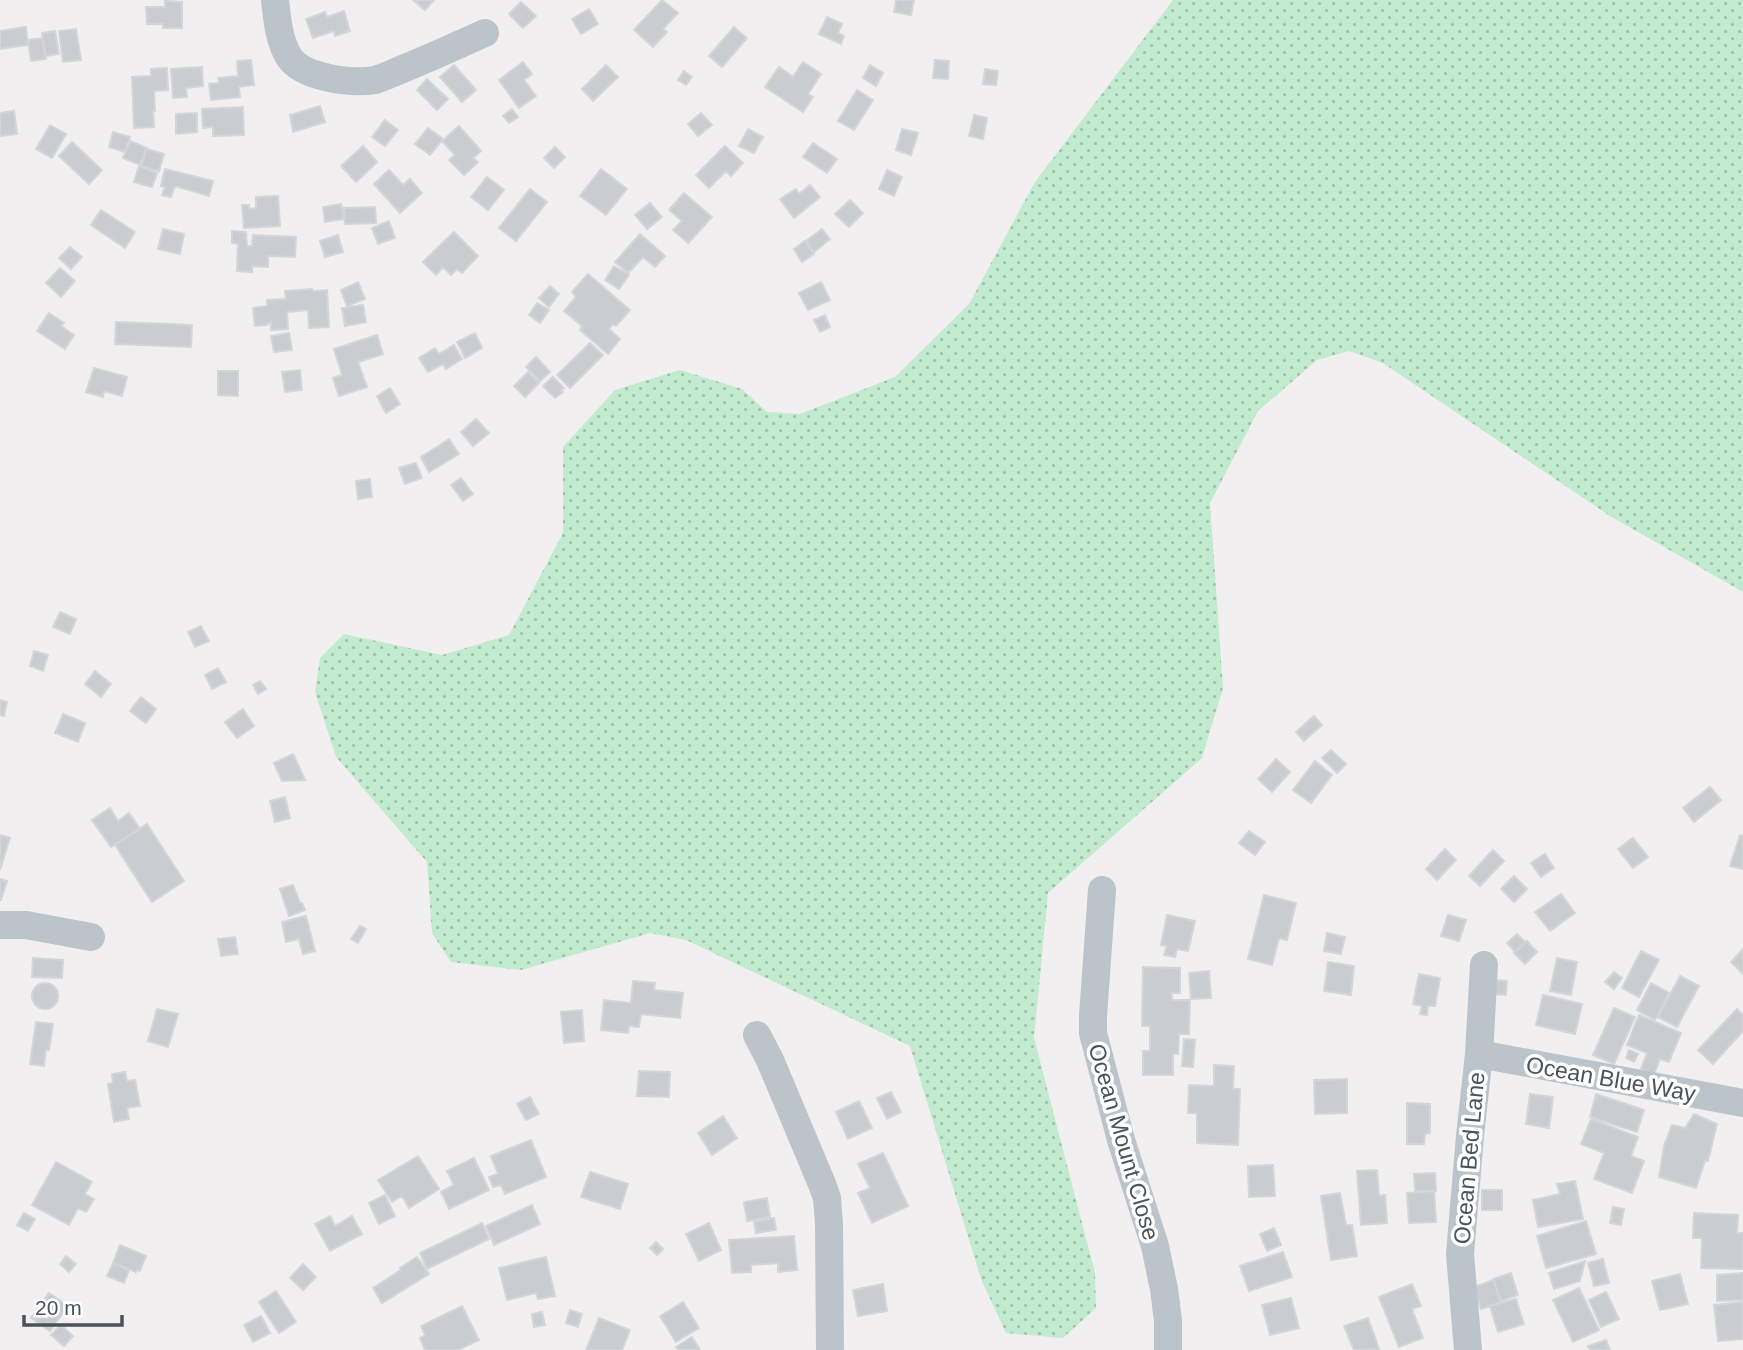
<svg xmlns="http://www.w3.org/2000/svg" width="1743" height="1350" font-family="Helvetica,sans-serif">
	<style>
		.grass { fill: url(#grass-dots) }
		.building { fill: #c9ccd1; stroke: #d3d6d9; stroke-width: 2 }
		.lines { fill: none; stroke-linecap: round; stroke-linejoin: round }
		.street { stroke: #bbc4ca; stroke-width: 28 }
		.labels { text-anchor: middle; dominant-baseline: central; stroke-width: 7; stroke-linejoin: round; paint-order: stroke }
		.street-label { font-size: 23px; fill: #49535a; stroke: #fff }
	</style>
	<defs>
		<pattern id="grass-dots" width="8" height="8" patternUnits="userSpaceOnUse" patternTransform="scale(1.75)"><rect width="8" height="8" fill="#c1eace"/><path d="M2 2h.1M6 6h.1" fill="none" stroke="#9fc0aa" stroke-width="1.8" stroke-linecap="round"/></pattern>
	</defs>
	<rect width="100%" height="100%" fill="#f1efef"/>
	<path class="grass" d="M1173,0H1743V592L1610,516L1383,363L1349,351L1317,360L1258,411L1210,503L1223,688L1202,758L1048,893L1034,1038L1095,1273L1096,1308L1063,1338L1006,1333L981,1279L910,1046L686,940L650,933L521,970L451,962L432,933L427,862L336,757L315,692L320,658L344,634L442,655L509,635L563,533V447L615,390L680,370L742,389L767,412L800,414L895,377L969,304L1035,182Z"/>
	<path class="building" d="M413,0H434L425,10Z
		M662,0L678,13L663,29L667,32L653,47L634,30Z
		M896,0H914L911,15L894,12Z
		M165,1L182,2V28H163V24H147L146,7H165Z
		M521,2L536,16L523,28L509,14Z
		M589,9L598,24L581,34L572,19Z
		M344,11L350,31L335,36L334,31L313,38L306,19L325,12L327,17Z
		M827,17L842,24L838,33L844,36L841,44L819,34Z
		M26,27L28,45L0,49V31Z
		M734,27L747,38L722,67L709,56Z
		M76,29L81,60L63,62L59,31Z
		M55,31L59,54L45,56L42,33Z
		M42,38L46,59L31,61L28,40Z
		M251,60L254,85L239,87L240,97L211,100L209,84L219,83L218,78L238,76L237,61Z
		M935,60L949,61L948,79L933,78Z
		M523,62L532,74L524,80L536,96L519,108L499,80Z
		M803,62L821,74L808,94L813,97L803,112L765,87L779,67L793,77Z
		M454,65L476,90L462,102L440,77Z
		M606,65L618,77L593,101L582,89Z
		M870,65L883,73L876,86L863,78Z
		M202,67L203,86L186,88L187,97L173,98L171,69Z
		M167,68L168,90L154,91L155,111H153L154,127L134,128L132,77L151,76V69Z
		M985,69L998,71L996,85L983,84Z
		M684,71L692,77L686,85L678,80Z
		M427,79L448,99L437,110L417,90Z
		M857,90L873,100L854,130L838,121Z
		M320,106L325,122L293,132L290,115Z
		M243,107L244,135L213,136V127L203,128L202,109Z
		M512,109L518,117L509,123L503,116Z
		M14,111L17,134L0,136V113Z
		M197,113V132L176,134V114Z
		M701,113L712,125L698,136L688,124Z
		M974,115L987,118L983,139L969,136Z
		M385,120L398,130L385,146L372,137Z
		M50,125L66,134L52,158L36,149Z
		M459,126L481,151L473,158L478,162L464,175L449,160L455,155L442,141Z
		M428,128L443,139L430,155L415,144Z
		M748,129L763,137L754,153L739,146Z
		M902,129L918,133L911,155L896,150Z
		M113,132L130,137L125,152L109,147Z
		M130,141L147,148L140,165L123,158Z
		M72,142L102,170L89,184L59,156Z
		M813,143L837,159L827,173L803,157Z
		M363,146L377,162L356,182L341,166Z
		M725,146L743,163L731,176L726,171L709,188L696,175Z
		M555,147L565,157L554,168L544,158Z
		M147,149L164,154L159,171L141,166Z
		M139,166L157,173L152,187L134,182Z
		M165,169L213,181L209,196L175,186L171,197L162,195L165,187L161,186Z
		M601,169L627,189L606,215L580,196Z
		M389,170L403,185L410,179L422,193L400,213L374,184Z
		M887,170L902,177L894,196L879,189Z
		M487,177L504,190L488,210L471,197Z
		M810,185L820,197L794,218L780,199L796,189L799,194Z
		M530,189L547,202L516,241L499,228Z
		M684,193L712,217L688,243L673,230L682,221L669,210Z
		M278,196L280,226L244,228L242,205H249V209L256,208V197Z
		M850,200L863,213L849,227L835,214Z
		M650,203L662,217L647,229L635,215Z
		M341,204L344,219L325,222L323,207Z
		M375,207L376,223L345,224L344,208Z
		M101,210L135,232L125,248L91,225Z
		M389,221L395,238L378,244L372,228Z
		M163,229L184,234L180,254L158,249Z
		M822,229L830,239L814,252L806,241Z
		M232,231L246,232L247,246H252L253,235L296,237L295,257L268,256V267L252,266V272L237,271L238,244L232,243Z
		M454,232L478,256L462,273L457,269L451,275L443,267L436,275L423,262Z
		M640,234L665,256L655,267L643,257L628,273L615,262Z
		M338,235L343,252L325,257L320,241Z
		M805,241L814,254L802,262L794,249Z
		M70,247L82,257L71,269L59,258Z
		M614,266L629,275L619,289L605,280Z
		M60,268L75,281L61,297L46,283Z
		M588,274L630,310L616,326L613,324L609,329L620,339L608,354L580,330L582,326L564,311L576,297L572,292Z
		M358,282L365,299L347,306L341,290Z
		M821,282L830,300L808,310L799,293Z
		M550,286L559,294L549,307L539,298Z
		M312,289L313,291L327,290L329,327L309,328L308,310L287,312L288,329L271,330V322L267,325L255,326L253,308L267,306V300L286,299L285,291Z
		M537,303L549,310L540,323L529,315Z
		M363,305L366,322L345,326L342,308Z
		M49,313L64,323L61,326L74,335L65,349L37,331Z
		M825,315L830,327L820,332L814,320Z
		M116,322L192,325L191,347L115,344Z
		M289,333L292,350L274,352L271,336Z
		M475,333L482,348L465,358L457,342Z
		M377,335L383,354L358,362L367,387L339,396L333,378L342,375L334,349Z
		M590,343L603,355L570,388L557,375Z
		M454,345L462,359L446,369L443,364L428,372L419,358L435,348L439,354Z
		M536,357L550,372L540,381L526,367Z
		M94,368L127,377L122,396L104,391L103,397L86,392Z
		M300,370L302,390L285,392L282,372Z
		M218,371H238V396L218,395Z
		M528,372L539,383L525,397L514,386Z
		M553,377L564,388L561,391L563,392L555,398L543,386Z
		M390,388L400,404L386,413L377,396Z
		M476,419L489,433L473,446L461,432Z
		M449,439L459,454L429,472L421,457Z
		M416,463L422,478L405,484L399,468Z
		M461,478L473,494L463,501L451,485Z
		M370,479L372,497L358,499L356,481Z
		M60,612L76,619L70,634L53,627Z
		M201,626L209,641L195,647L188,632Z
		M34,651L48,655L43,671L30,666Z
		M218,668L226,682L212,689L205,675Z
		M95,671L111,684L101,697L85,684Z
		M260,681L266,689L258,694L253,685Z
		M141,697L156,709L146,723L130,711Z
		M0,700L7,702L4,716L0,715Z
		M243,709L254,726L237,738L225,722Z
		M63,714L85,723L78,742L55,733Z
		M1314,716L1322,725L1304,741L1296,732Z
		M1331,750L1346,764L1337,773L1322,758Z
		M293,754L305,780L282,781L274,763Z
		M1276,759L1290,772L1272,792L1258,779Z
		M1315,761L1332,775L1311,803L1293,790Z
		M1710,787L1721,800L1694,822L1683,808Z
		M285,797L290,818L275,822L270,801Z
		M110,808L118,821L129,813L140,829L111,847L92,820Z
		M147,824L184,881L152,902L115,845Z
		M1249,831L1265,842L1255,855L1239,843Z
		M0,835L10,838L0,870Z
		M1740,835L1743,836V869L1730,866Z
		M1633,838L1648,857L1633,868L1618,849Z
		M1445,849L1456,860L1437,880L1426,869Z
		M1493,850L1504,861L1480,886L1469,876Z
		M1545,854L1554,868L1541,877L1531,863Z
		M1514,876L1527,889L1514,902L1501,889Z
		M0,879L7,881L1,900H0Z
		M293,885L300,903H302L305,910L289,916L280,889Z
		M1561,894L1575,913L1550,931L1535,912Z
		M1264,895L1296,903L1287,940L1279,938L1272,965L1248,959Z
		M1167,915L1195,921L1188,951L1177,949L1175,957L1164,955L1167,946L1161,945Z
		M1448,915L1466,920L1459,941L1441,936Z
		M306,916L315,951L303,954L299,939L286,942L282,922Z
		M360,926L366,929L358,943L351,939Z
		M1327,933L1345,937L1341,954L1324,951Z
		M1517,934L1525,942L1515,952L1507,943Z
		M235,937L238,954L221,956L218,939Z
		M1527,941L1537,952L1525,964L1514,953Z
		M1743,949V974L1731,962Z
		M1641,951L1659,960L1639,997L1622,988Z
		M33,958L63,960L62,978L32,977Z
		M1557,958L1577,962L1571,995L1550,991Z
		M1328,962L1354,966L1351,995L1324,991Z
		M1143,967L1180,968V993H1172V1000H1190L1189,1034H1179L1178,1054H1173V1075H1143V1051H1150V1026H1142Z
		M1209,971L1211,998L1191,999L1189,973Z
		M1614,972L1622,978L1614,989L1605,982Z
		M1419,974L1440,978L1435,1006H1428L1427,1015L1420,1014L1422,1006L1413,1004Z
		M1680,976L1699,986L1677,1027L1658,1017Z
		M1493,980L1507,981L1506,995L1492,994Z
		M633,981L655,983L654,990L683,993L680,1018L641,1014L639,1027L629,1026L628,1033L601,1030L604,1000L631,1003Z
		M1651,983L1669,993L1655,1020L1637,1010Z
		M32 996a13 13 0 1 1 26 0a13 13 0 1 1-26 0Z
		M1543,995L1582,1004L1575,1034L1536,1025Z
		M1614,1008L1635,1017L1614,1064L1593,1055Z
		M157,1009L178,1014L168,1047L148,1041Z
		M1737,1009L1743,1015V1031L1713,1064L1698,1050Z
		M582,1010L584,1041L564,1043L561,1012Z
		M1639,1015L1681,1033L1669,1062L1660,1059L1654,1075L1641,1069L1647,1053L1627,1045Z
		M36,1022L53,1024L49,1050L46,1049L44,1066L30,1064Z
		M1184,1039L1195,1040L1193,1067L1182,1066Z
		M1629,1050L1638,1054L1634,1062L1626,1058Z
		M1214,1065L1234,1066L1233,1089H1240L1238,1145L1197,1143V1113H1188L1189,1085L1214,1086Z
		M639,1071L670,1072L669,1097L637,1096Z
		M125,1072L127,1081L135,1080L140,1106L127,1108L129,1119L114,1122L108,1084L113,1083L112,1074Z
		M1347,1079V1113L1315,1114L1314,1080Z
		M891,1092L901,1112L887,1119L877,1098Z
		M1530,1094L1553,1097L1549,1128L1526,1124Z
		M1596,1094L1644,1110L1637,1132L1590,1117Z
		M530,1097L539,1114L526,1120L517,1104Z
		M859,1101L872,1128L848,1139L836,1112Z
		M1407,1103L1430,1104V1133L1425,1134L1424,1144H1407Z
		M1694,1114L1717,1124L1708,1161H1705L1696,1188L1659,1177L1664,1146L1672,1125L1685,1128Z
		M723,1116L737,1138L712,1155L698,1133Z
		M1591,1119L1638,1137L1631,1156L1644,1161L1632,1193L1594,1179L1604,1153L1581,1144Z
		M531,1140L546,1177L505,1194L501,1185L493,1187L489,1177L498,1174L491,1156Z
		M883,1153L908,1206L872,1223L858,1193L870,1188L858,1164Z
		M418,1156L439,1189L409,1208L402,1196L392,1202L378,1180Z
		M474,1158L489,1190L449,1209L441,1192L454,1185L447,1171Z
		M56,1162L92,1182L85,1194L94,1199L86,1212L78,1208L69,1225L32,1205Z
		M1273,1165L1275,1196L1249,1197L1248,1166Z
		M1377,1170L1379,1196L1385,1195L1387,1223L1361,1225L1357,1171Z
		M590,1172L628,1184L620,1209L581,1197Z
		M1435,1173L1436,1191H1415L1414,1174Z
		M1575,1181L1583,1219L1538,1227L1533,1200L1560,1194L1557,1184Z
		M1482,1190H1502V1210H1482Z
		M1434,1191L1436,1222L1409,1223L1407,1193Z
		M1340,1193L1346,1225H1352L1357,1256L1331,1260L1321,1196Z
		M385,1195L395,1216L379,1224L369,1203Z
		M767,1198L770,1217L747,1221L744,1202Z
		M532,1205L540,1224L494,1245L486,1226Z
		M1613,1207L1624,1209L1621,1225L1610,1223Z
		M24,1213L35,1219L28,1231L17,1225Z
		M1694,1213L1738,1215L1737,1233H1743V1269L1701,1268L1702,1238H1693Z
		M330,1216L335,1226L352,1216L362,1234L330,1251L315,1224Z
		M774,1218L776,1230L756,1233L754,1222Z
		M1586,1221L1596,1254L1546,1268L1537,1236Z
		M482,1223L489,1239L427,1269L420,1253Z
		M709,1223L721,1250L699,1261L686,1234Z
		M1274,1228L1281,1245L1267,1251L1260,1234Z
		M794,1236L797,1270L778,1272V1263L751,1265V1272L732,1273L729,1240Z
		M656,1242L663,1249L657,1255L650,1248Z
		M120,1245L146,1256L140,1271L137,1270L136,1272L113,1263Z
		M1283,1252L1292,1277L1249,1291L1240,1266Z
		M66,1256L76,1264L69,1272L60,1264Z
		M417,1257L429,1274L382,1303L373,1288L401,1270L400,1268Z
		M546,1257L555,1296L538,1299L536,1293L507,1300L499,1268Z
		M1603,1259L1609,1283L1594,1286L1588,1263Z
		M1585,1261L1580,1281L1554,1289L1549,1273Z
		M113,1263L129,1270L124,1283L107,1276Z
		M303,1264L316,1277L303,1290L290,1278Z
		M1511,1273L1518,1295L1501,1301L1493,1279Z
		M1743,1273V1300L1717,1301V1275Z
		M1680,1274L1688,1304L1660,1310L1652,1281Z
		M1493,1280L1501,1302L1481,1309L1474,1287Z
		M883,1284L887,1311L858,1316L853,1290Z
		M1412,1284L1421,1306L1412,1309L1423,1338L1399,1347L1379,1297Z
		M1579,1288L1599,1330L1573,1342L1553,1300Z
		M276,1291L296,1322L279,1333L259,1302Z
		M1606,1292L1619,1319L1601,1327L1589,1300Z
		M49,1293L68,1306L50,1331L31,1318Z
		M1291,1298L1299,1328L1270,1335L1262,1305Z
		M1516,1299L1524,1324L1498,1332L1490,1306Z
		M683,1302L699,1328L676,1342L660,1316Z
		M1743,1302V1339L1718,1341L1714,1305Z
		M462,1306L479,1340L458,1350H425L420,1338L425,1335L421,1326Z
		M570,1310L582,1314L578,1327L566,1323Z
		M542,1312L545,1325L534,1327L532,1314Z
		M261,1316L270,1333L253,1342L244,1325Z
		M599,1318L630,1330L622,1350H586Z
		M1368,1318L1379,1349L1354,1350L1344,1326Z
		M61,1325L73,1336L64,1346L51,1335Z
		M692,1337L700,1350H678L676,1347Z
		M1606,1340L1610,1350H1590L1588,1346Z"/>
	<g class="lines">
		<path class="street" d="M275,0C277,19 279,41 289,57C303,78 352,84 375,80C385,77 395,72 405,68C432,57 458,45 485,33
			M1102,890L1093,1016V1033L1121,1140L1155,1246L1164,1289L1168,1321V1350
			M0,925H26L91,937
			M757,1035L770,1060L822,1184L827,1198L829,1224L830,1350
			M1479,1054L1743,1103
			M1468,1350L1460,1254L1470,1136L1479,1054L1484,965"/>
	</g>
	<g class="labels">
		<g class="street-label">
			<text transform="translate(1611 1079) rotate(10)">Ocean Blue Way</text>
			<text transform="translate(1124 1142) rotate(74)">Ocean Mount Close</text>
			<text transform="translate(1469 1158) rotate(-85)">Ocean Bed Lane</text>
		</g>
	</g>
	<path d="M24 1315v10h98v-10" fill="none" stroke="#49535a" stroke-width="3.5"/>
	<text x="35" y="1315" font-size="21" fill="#49535a" stroke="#ffffff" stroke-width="5" paint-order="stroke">20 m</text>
</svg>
